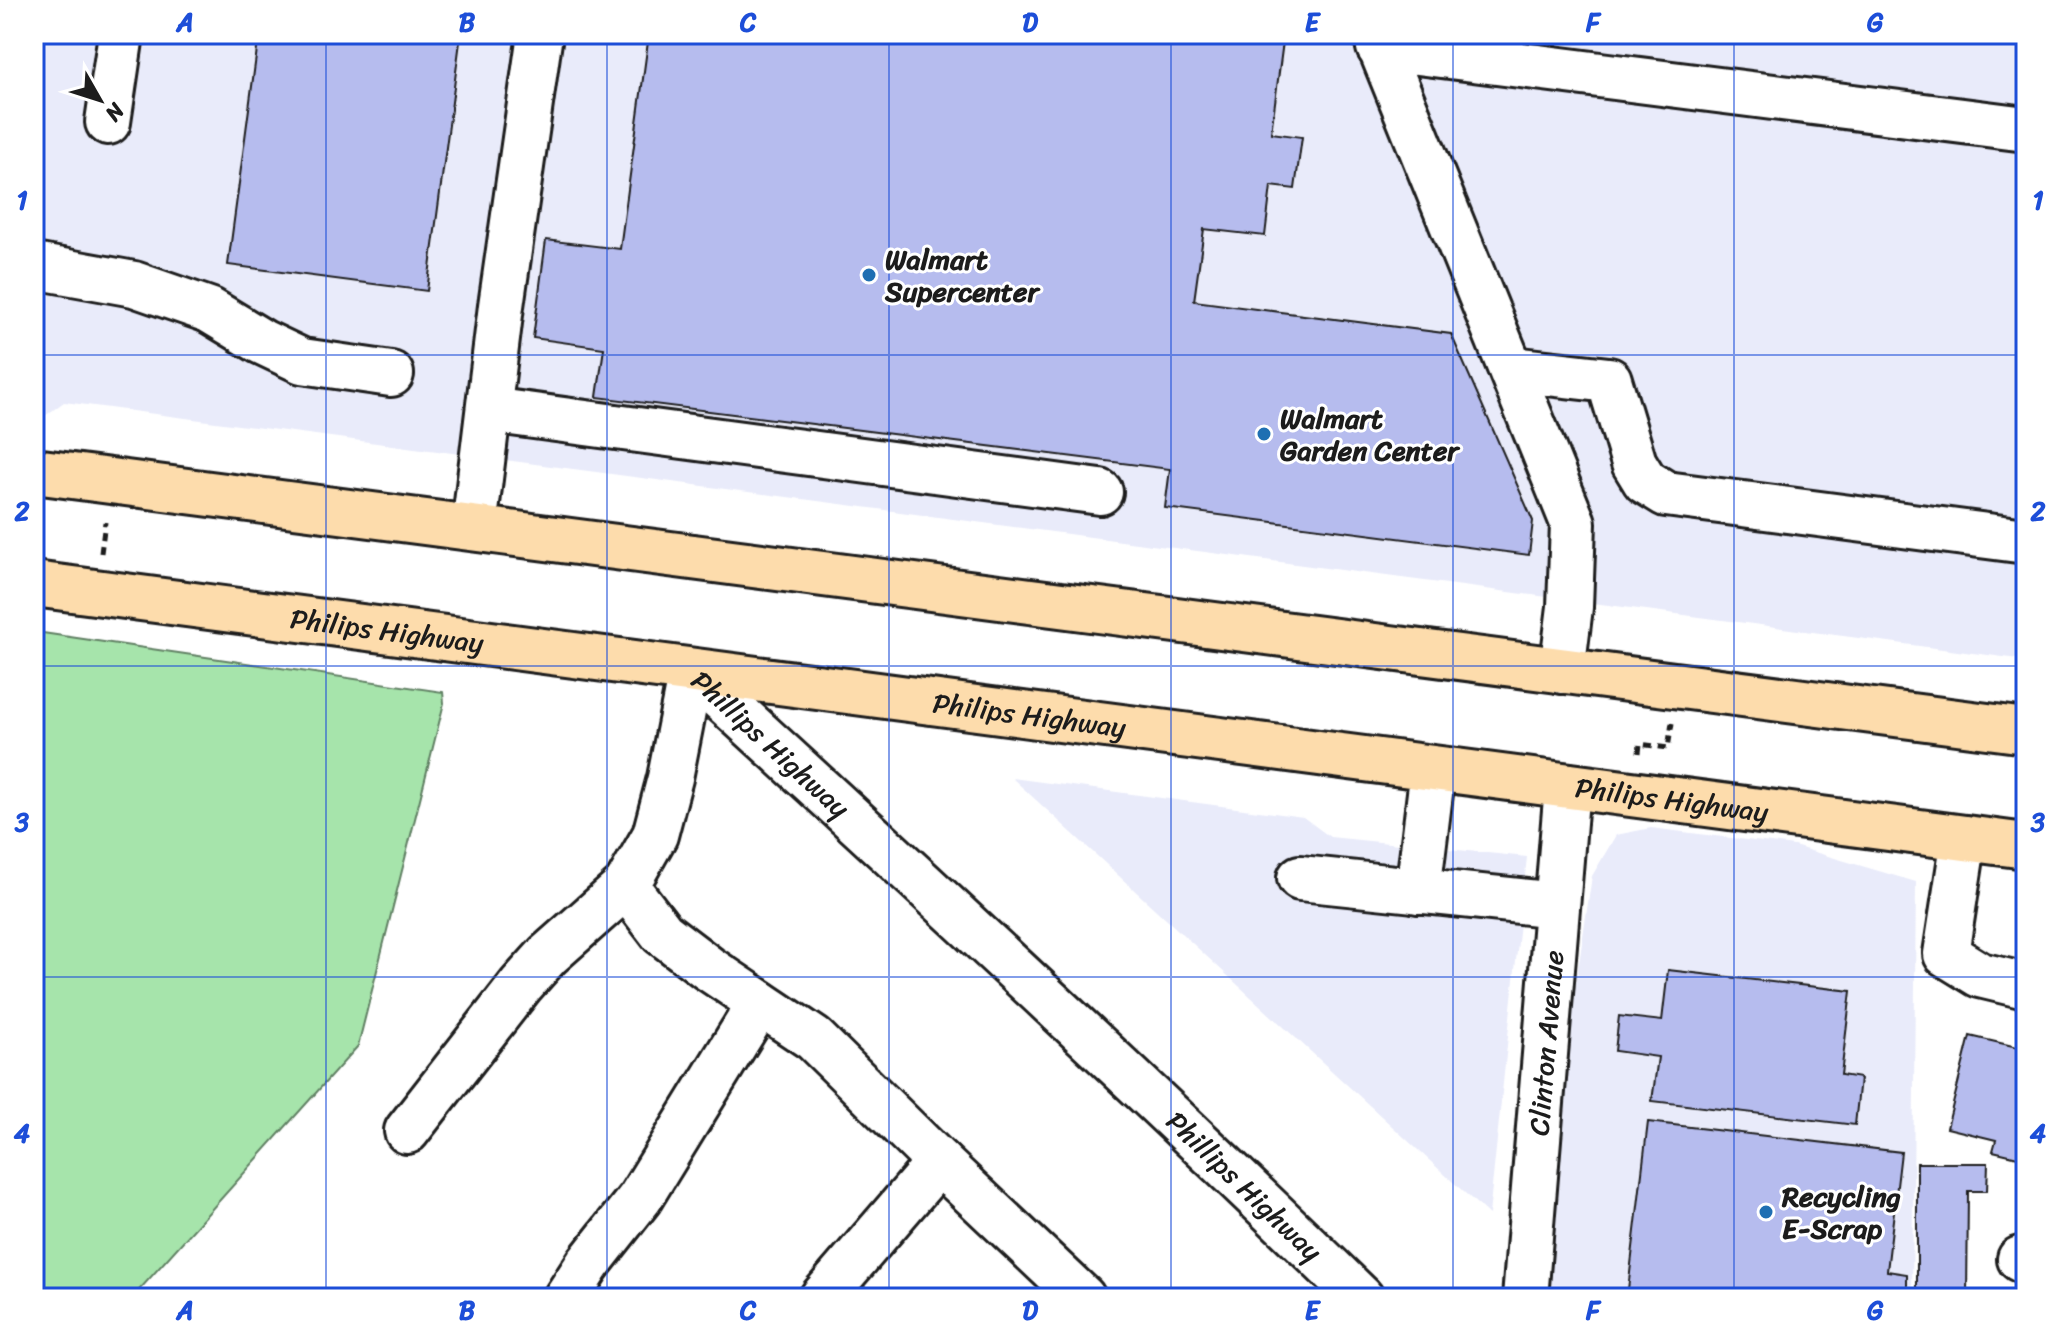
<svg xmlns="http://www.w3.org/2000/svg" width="2060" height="1332" font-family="Sriracha,sans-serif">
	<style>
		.built { fill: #e9ebfa }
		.green { fill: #a6e4ab; stroke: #618064; stroke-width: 2 }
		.building { fill: #b6bcee; stroke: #1c1c1c; stroke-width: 2 }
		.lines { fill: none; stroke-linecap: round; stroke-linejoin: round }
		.minor-casing { stroke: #1c1c1c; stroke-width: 50 }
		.major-casing { stroke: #1c1c1c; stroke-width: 50 }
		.path { stroke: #1c1c1c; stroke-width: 5; stroke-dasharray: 8 6; stroke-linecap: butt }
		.minor { stroke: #fff; stroke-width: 44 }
		.major { stroke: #fddcac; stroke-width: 44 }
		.grid { fill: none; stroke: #1d4ed8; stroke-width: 2; stroke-opacity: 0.55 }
		.poi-dot { fill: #1f6fb2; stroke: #fff; stroke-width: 3 }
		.labels { text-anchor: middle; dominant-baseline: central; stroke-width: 6; stroke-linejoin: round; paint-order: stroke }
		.poi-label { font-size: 28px; font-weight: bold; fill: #1c1c1c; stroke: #fff; text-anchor: start }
		.street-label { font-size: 28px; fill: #1c1c1c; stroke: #fff }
		.neatline { fill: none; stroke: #1d4ed8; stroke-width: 3 }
		.grid-label { font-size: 26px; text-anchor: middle; font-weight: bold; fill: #1d4ed8 }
	</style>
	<rect width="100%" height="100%" fill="#fff"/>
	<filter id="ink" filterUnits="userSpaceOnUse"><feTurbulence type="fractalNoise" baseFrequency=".0125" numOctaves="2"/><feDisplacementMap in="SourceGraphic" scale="16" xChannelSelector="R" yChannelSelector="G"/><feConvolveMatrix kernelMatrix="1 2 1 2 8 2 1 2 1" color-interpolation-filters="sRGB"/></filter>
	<g filter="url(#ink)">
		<path class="built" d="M42,34H2026V660L64,402L34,424V94Z
			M1012,778L1303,817L1330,837L1527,857L1489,1215Z
			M1651,828L1794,846L1916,882L1912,1298H1547L1568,1037L1592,876L1616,835Z"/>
		<path class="green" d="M36,632L443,692L444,703L358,1046L132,1298H34V649Z"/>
		<path class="building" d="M259,34H461L427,291L228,265Z
			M649,34H1284L1271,133L1302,137L1295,189L1271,186L1265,236L1204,229L1194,301L1451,334L1533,521L1529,555L1165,508L1170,469L597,397L604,348L533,338L546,240L620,249Z
			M1668,970L1851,991L1841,1075L1860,1078L1855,1125L1652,1101L1658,1057L1615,1051L1619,1016L1662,1021Z
			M1970,1036L2026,1049V1159L1993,1151L1996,1140L1947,1128Z
			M1648,1122L1901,1152L1887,1271L1907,1274V1298H1627Z
			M1917,1163H1988L1987,1191H1968L1967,1298H1917Z"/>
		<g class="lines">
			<defs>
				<g id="minor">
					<path d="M1375,34L1573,523L1570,607L1562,671"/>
					<path d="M1379,47L2026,129"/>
					<path d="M108,122L121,34"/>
					<path d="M34,266L134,284L209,310L262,342L302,361L391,374"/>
					<path d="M1512,369L1609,380L1634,463L1645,481L1666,494L2026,541"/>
					<path d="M489,410L1100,492"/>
					<path d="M474,528L501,306L540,34"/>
					<path id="s1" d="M691,671C917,877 1142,1085 1361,1298"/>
					<path d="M1964,838L1946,954L1980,975L2026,986"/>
					<path d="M1300,878L1557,905"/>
					<path d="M626,886L662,933L708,968L814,1039L939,1162L1083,1298"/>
					<path d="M1418,891L1433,769"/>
					<path d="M407,1131L521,985L548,955L626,886L655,835L670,778L691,671"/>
					<path d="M2020,1259L2026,1260"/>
					<path d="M566,1298L588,1264L640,1198L760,1003"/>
					<path d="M822,1298L939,1162"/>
					<path id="s2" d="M1525,1298L1567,786"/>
				</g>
				<g id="major">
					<path d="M34,471L2026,731"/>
					<path id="s3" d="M34,584L2026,846"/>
				</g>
			</defs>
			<use href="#minor" class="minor-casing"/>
			<use href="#major" class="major-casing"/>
			<path class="path" d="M101,553L105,522
				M1639,753L1640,744L1668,748L1672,723"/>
			<use href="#minor" class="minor"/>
			<use href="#major" class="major"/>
		</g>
	</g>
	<path class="grid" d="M326,34V1298M607,34V1298M889,34V1298M1171,34V1298M1453,34V1298M1734,34V1298M34,355H2026M34,666H2026M34,977H2026"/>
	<g class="poi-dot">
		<circle cx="869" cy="275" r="8"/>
		<circle cx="1264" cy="434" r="8"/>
		<circle cx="1766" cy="1212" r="8"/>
	</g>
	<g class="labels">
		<g class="poi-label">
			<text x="885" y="259">Walmart<tspan x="885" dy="32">Supercenter</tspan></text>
			<text x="1280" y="418">Walmart<tspan x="1280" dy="32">Garden Center</tspan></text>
			<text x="1782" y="1196">Recycling<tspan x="1782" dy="32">E-Scrap</tspan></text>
		</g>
		<g class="street-label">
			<text stroke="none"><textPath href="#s3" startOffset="356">Philips Highway</textPath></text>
			<text stroke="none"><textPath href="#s3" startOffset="1004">Philips Highway</textPath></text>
			<text stroke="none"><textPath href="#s1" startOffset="108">Phillips Highway</textPath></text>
			<text stroke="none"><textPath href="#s3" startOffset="1652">Philips Highway</textPath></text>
			<text stroke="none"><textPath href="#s2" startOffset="256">Clinton Avenue</textPath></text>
			<text stroke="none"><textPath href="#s1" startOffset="756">Phillips Highway</textPath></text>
		</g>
	</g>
	<rect width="2060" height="1332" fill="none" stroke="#fff" stroke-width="88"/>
	<g transform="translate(100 100) rotate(129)" stroke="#ffffff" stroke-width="6" paint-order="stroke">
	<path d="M0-6L14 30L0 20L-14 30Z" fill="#1c1c1c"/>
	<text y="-12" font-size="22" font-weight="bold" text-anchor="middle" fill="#1c1c1c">N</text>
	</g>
	<rect x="44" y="44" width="1972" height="1244" class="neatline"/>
	<g class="grid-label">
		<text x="185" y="31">A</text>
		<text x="467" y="31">B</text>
		<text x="748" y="31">C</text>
		<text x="1030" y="31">D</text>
		<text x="1312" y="31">E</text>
		<text x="1593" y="31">F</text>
		<text x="1875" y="31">G</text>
		<text x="22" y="209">1</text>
		<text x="2038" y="209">1</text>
		<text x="22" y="520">2</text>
		<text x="2038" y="520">2</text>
		<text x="22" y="831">3</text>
		<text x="2038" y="831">3</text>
		<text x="22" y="1142">4</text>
		<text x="2038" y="1142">4</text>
		<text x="185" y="1319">A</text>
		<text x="467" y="1319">B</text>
		<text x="748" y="1319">C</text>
		<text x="1030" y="1319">D</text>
		<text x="1312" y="1319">E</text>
		<text x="1593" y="1319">F</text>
		<text x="1875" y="1319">G</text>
	</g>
</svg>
